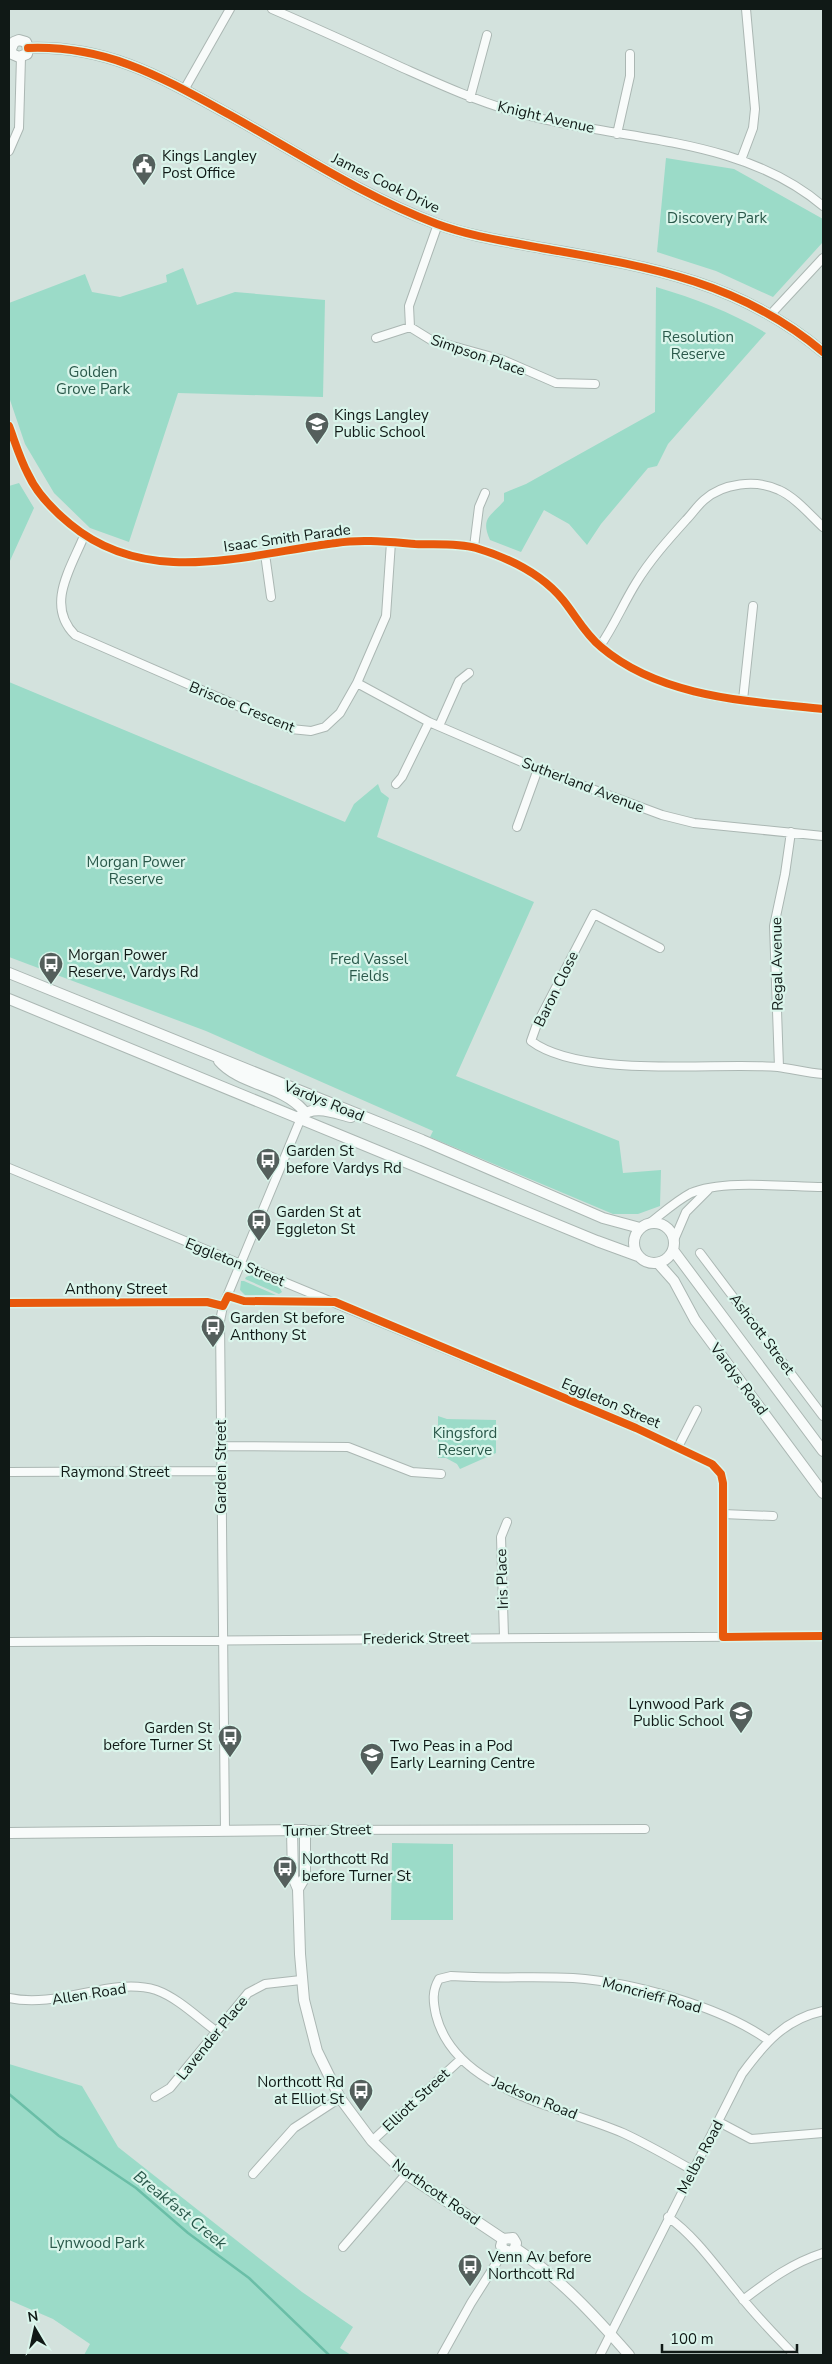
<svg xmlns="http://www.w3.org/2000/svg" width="832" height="2364" font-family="'Nunito Sans',sans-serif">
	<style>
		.green { fill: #9bdbc8 }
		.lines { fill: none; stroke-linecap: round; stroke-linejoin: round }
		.stream { stroke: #6abea7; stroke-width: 2.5 }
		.street-casing { stroke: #abb7b3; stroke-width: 10 }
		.secondary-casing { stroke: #abb7b3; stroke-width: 12 }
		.street { stroke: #f8fbfa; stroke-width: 8 }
		.secondary { stroke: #f8fbfa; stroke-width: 10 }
		.cycleway-casing { stroke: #daf5eb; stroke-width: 11 }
		.cycleway { stroke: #e8590c; stroke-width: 8 }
		.labels { text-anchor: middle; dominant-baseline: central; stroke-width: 4.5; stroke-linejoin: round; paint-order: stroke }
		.street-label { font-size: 15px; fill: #101916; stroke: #daf5eb }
		.poi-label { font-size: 15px; fill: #101916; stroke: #daf5eb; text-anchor: start }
		.park-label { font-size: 15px; fill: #2a584a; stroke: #daf5eb }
		.water-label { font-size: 16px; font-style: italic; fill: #29584a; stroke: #daf5eb }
	</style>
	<rect width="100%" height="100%" fill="#d3e2dd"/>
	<path class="green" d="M666,158L734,169L823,219V242L773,297L716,271L657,252Z
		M183,268L197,305L235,292L325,300L323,397L178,393L129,542L90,528L54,493L25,444L9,397V303L85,274L92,292L120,297L167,282L166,275Z
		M656,287C696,299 731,312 766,333L668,444L657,466L648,468L601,524L587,545L569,524L544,510L521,552L490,540C480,518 491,516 504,501V493L526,484L655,412Z
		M19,483L34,508L9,563V486Z
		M9,682L345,822L354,804L378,784L381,792L389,798L377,837L534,902L456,1076L619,1141L623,1173L661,1170L660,1206L638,1214H613L430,1137L433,1131L206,1031L9,957Z
		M251,1275L279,1287L282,1292L279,1294L245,1279L246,1277Z
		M241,1281H244L276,1295H245L240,1290Z
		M438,1416L447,1419L496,1420V1453L460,1469L457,1464L446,1458H438Z
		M392,1843L453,1844V1920H391Z
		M9,2064L82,2086L118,2147L302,2292L353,2327L340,2348L351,2355H84L90,2344L53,2319L9,2300Z"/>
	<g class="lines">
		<path class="stream" d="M9,2094L59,2136L136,2188L188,2233L249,2278L329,2355"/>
		<defs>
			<path id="street" d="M272,9C316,28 360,48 403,68C439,84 474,100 512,111C615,142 737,133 823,206
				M184,90L230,9
				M470,98L487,35
				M617,134L630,76V54
				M9,151L19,128L21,57
				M741,160L753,128L755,109L746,9
				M438,224L409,306L410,327L431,340L503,360L556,383L595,384
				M770,315L823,258
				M376,338L410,327
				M9,426C15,442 20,459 28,474C37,494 53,510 70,524C148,589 247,554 336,543C362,539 389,542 415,544C435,545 457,543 476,548C509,558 541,573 563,600C576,616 585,634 601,647C661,698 748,701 823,709
				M84,536C71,568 45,605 75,635L291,729L311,731L325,727L340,713L357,683L386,616L391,542
				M474,547L479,507L485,493
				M265,554L271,597
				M600,646C614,626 623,604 636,583C650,560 668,540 686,520C692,514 697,506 704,500C723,483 756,479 779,490C795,497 810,515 823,527
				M357,683L429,722L538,769L662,815L694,823L823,836
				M743,700L753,606
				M439,726L459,681L469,673
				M396,784L402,777L429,722
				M517,827L538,769
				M660,948L594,914L537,1024L531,1041C582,1079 714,1062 778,1067C793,1069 808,1073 823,1074
				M779,1067L774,926L785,874L791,832
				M9,1168L636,1428L712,1464L721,1474L723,1483V1637
				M650,1223C664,1212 676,1201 691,1193C722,1179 789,1187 823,1187
				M674,1240L686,1212L708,1190
				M700,1253L823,1416
				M228,1296L244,1301L330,1302
				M9,1303L207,1302L223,1306
				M221,1446L348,1447L412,1472L441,1474
				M678,1447L697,1410
				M9,1472L220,1471
				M723,1514L773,1516
				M504,1637L501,1537L507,1522
				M9,1642L823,1636
				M305,1830L645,1829
				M225,1831L220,1321L223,1306L301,1118
				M9,1998C60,2009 111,1976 156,1990C178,1998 197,2017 216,2031
				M155,2097L170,2088L248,1993L265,1984L301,1980
				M719,2122L751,2139L823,2133
				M372,2141L460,2060
				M694,2171C671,2158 647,2144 623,2133C561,2106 455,2091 436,2015C433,2001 432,1991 439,1979L451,1976C492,1979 533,1976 573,1978C632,1982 720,2006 768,2040
				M253,2174L294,2128L340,2098
				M668,2217C696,2237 716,2267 738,2293C755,2315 775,2335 794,2355
				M343,2247L406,2174
				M743,2300C769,2280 792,2263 823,2253
				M442,2355L471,2303L504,2251
				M600,2355L742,2074C764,2044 785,2019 823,2011"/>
			<path id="secondary" d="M28,48C108,45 163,78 230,115C298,153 365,197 437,224C472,237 511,242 547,249C650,267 740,282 823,352
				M11,49L12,54L19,57L27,54L28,48
				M11,49L14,42L19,40L26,42L28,48
				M9,973L422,1140L603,1218L640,1228
				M9,999L597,1241L638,1256
				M219,1061C240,1085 281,1085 303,1110L301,1118
				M301,1118C311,1103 337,1114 351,1117
				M634 1243a20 20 0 1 1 40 0a20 20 0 1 1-40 0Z
				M673,1250L823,1451
				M658,1263L674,1281L695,1320L823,1493
				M292,1830L293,1877L298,1889L300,1954L304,2000L317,2051L340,2098L372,2141L406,2174L503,2239
				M9,1833L305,1830V1877L298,1889
				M503,2239L501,2246L504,2250L511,2252L515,2248
				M503,2239L513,2238L516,2243L515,2248
				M515,2248C560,2278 594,2315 629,2355"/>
		</defs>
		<use href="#street" class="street-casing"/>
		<use href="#secondary" class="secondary-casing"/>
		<use href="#street" class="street"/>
		<use href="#secondary" class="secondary"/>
		<defs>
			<path id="cycleway" d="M28,48C108,45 163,78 230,115C298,153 365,197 437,224C472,237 511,242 547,249C650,267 740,282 823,352
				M9,426C15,442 20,459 28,474C37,494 53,510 70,524C148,589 247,554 336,543C362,539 389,542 415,544C435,545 457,543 476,548C509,558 541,573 563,600C576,616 585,634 601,647C661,698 748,701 823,709
				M9,1303L207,1302L223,1306L228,1296L244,1301L335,1302L636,1428L712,1464L721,1474L723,1483V1637L823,1636"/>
		</defs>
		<use href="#cycleway" class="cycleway-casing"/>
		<use href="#cycleway" class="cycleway"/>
	</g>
	<defs>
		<symbol id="civic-pin" viewBox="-11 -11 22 30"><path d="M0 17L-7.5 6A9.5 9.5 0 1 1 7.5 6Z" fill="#545f5c" stroke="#daf5eb"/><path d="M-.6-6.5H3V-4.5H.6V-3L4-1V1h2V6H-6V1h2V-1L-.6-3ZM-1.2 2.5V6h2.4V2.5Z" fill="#fff"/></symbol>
		<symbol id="school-pin" viewBox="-11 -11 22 30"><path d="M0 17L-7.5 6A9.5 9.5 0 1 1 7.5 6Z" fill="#545f5c" stroke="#daf5eb"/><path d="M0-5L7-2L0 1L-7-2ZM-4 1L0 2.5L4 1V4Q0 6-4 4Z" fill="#fff"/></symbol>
		<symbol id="bus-pin" viewBox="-11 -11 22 30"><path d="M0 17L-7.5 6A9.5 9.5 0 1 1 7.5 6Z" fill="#545f5c" stroke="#daf5eb"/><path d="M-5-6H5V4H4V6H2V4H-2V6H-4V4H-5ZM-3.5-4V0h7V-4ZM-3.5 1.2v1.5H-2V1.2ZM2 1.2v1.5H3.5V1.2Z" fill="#fff"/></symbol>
	</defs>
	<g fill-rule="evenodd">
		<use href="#civic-pin" x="130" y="151" width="28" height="38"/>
		<use href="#school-pin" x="303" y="410" width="28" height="38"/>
		<use href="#bus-pin" x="37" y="950" width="28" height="38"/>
		<use href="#bus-pin" x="254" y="1146" width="28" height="38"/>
		<use href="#bus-pin" x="245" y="1207" width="28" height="38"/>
		<use href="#bus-pin" x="199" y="1313" width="28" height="38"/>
		<use href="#school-pin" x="727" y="1699" width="28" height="38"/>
		<use href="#bus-pin" x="216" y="1723" width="28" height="38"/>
		<use href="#school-pin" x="358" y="1741" width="28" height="38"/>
		<use href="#bus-pin" x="271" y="1854" width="28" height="38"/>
		<use href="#bus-pin" x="347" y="2077" width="28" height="38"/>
		<use href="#bus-pin" x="456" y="2252" width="28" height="38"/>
	</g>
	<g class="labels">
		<g class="street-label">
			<text transform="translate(546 117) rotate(13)">Knight Avenue</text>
			<text transform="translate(386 183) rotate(26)">James Cook Drive</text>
			<text transform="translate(478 355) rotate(19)">Simpson Place</text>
			<text transform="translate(287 538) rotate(-8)">Isaac Smith Parade</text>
			<text transform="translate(242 707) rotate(22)">Briscoe Crescent</text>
			<text transform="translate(583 785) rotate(21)">Sutherland Avenue</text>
			<text transform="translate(777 964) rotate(-91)">Regal Avenue</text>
			<text transform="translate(556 989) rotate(-64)">Baron Close</text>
			<text transform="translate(324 1101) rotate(22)">Vardys Road</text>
			<text transform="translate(235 1262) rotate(22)">Eggleton Street</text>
			<text x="116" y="1289">Anthony Street</text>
			<text transform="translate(762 1334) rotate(53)">Ashcott Street</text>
			<text transform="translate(739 1379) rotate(53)">Vardys Road</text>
			<text transform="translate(611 1403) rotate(23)">Eggleton Street</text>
			<text transform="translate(221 1467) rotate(-90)">Garden Street</text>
			<text x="115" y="1472">Raymond Street</text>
			<text transform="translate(502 1579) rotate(-92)">Iris Place</text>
			<text transform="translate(416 1638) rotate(-1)">Frederick Street</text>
			<text transform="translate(327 1830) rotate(-1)">Turner Street</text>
			<text transform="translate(89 1994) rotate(-9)">Allen Road</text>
			<text transform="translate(652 1995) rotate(15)">Moncrieff Road</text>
			<text transform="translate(212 2038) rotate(-51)">Lavender Place</text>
			<text transform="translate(535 2098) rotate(22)">Jackson Road</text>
			<text transform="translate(416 2100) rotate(-43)">Elliott Street</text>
			<text transform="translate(700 2157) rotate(-62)">Melba Road</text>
			<text transform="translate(436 2192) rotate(35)">Northcott Road</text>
		</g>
		<g class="poi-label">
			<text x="162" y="156">Kings Langley<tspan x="162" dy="17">Post Office</tspan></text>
			<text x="334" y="415">Kings Langley<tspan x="334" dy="17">Public School</tspan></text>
			<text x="68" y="955">Morgan Power<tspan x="68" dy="17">Reserve, Vardys Rd</tspan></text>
			<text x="286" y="1151">Garden St<tspan x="286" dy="17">before Vardys Rd</tspan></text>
			<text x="276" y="1212">Garden St at<tspan x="276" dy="17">Eggleton St</tspan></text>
			<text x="230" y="1318">Garden St before<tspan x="230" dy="17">Anthony St</tspan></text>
			<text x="724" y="1704" text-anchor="end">Lynwood Park<tspan x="724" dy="17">Public School</tspan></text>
			<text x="212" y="1728" text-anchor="end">Garden St<tspan x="212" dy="17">before Turner St</tspan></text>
			<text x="390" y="1746">Two Peas in a Pod<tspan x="390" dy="17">Early Learning Centre</tspan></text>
			<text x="302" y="1859">Northcott Rd<tspan x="302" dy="17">before Turner St</tspan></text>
			<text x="344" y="2082" text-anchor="end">Northcott Rd<tspan x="344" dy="17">at Elliot St</tspan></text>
			<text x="488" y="2257">Venn Av before<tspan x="488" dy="17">Northcott Rd</tspan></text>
		</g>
		<g class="park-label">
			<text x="717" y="218">Discovery Park</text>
			<text x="698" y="337">Resolution<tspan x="698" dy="17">Reserve</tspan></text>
			<text x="93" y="372">Golden<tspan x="93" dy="17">Grove Park</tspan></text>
			<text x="136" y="862">Morgan Power<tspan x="136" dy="17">Reserve</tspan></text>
			<text x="369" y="959">Fred Vassel<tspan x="369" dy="17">Fields</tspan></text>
			<text x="465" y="1433">Kingsford<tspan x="465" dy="17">Reserve</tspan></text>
			<text x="97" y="2243">Lynwood Park</text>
		</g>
		<g class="water-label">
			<text transform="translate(180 2210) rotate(39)">Breakfast Creek</text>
		</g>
	</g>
	<rect width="832" height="2364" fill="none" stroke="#101916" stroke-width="20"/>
	<g transform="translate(35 2329) rotate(351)" stroke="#daf5eb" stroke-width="4" paint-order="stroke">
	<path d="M0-4L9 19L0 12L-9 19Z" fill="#101916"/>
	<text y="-8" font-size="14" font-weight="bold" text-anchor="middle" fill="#101916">N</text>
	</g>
	<path d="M662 2344v8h135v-8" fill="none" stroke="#101916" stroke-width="2.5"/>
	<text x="670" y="2344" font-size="15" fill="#101916" stroke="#daf5eb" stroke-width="4" paint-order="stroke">100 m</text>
</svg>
